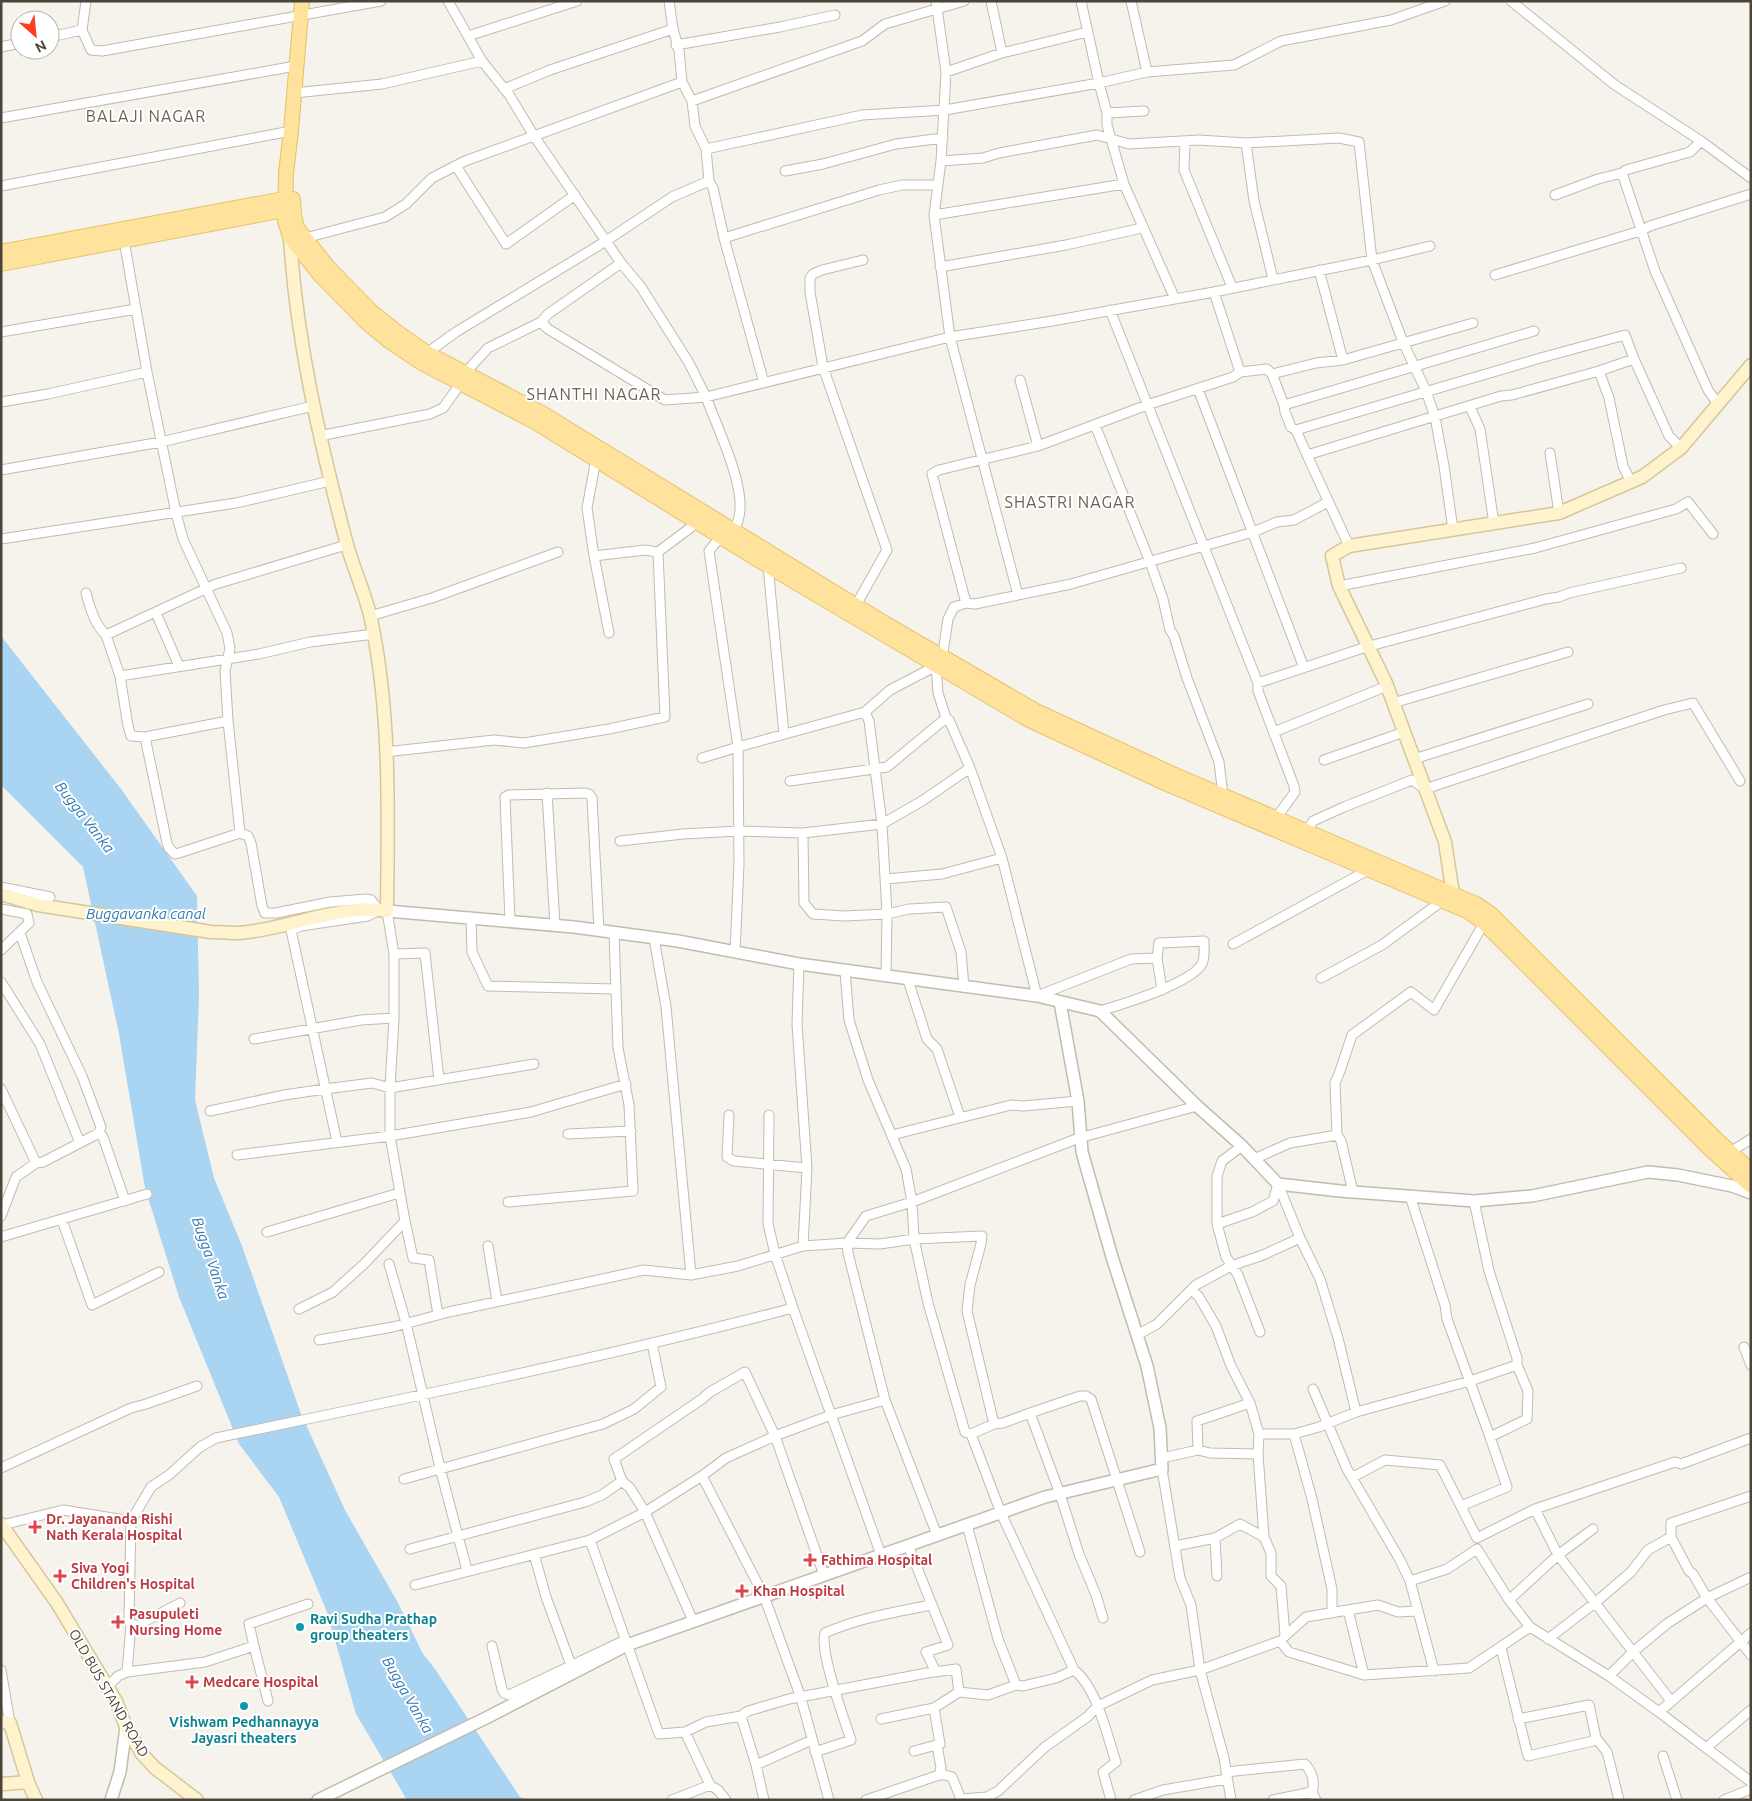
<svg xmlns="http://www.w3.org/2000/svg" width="1752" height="1801" font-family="Ubuntu,sans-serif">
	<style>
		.water { fill: #a9d4f2 }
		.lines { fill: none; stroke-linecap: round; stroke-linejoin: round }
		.minor-casing { stroke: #c2bbae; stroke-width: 11 }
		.tertiary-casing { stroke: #c2bbae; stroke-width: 14 }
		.secondary-casing { stroke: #d6c79b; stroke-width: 15 }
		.primary-casing { stroke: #e6c16a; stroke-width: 16 }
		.minor { stroke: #fff; stroke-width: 9 }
		.tertiary { stroke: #fff; stroke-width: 11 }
		.secondary { stroke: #fff3cd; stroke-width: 12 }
		.primary { stroke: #ffe39c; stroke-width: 14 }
		.health-dot { fill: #e0444e; stroke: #fff; stroke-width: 2 }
		.culture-dot { fill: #0f9aa8; stroke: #fff; stroke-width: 2 }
		.labels { text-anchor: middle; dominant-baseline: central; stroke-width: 4; stroke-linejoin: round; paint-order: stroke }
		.health-label { font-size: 14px; font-weight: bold; fill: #be3a42; stroke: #fff; text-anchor: start }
		.culture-label { font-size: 14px; font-weight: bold; fill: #0d838f; stroke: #fff; text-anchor: start }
		.street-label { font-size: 14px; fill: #4b4439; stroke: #fff }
		.water-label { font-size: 15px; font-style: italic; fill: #2e7ab2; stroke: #fff }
		.quarter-label { font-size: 16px; letter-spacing: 1px; fill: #6e6250; stroke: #fff }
	</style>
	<rect width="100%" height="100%" fill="#f6f3ec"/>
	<path class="water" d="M1,636L121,789L197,896L199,995L195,1100L214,1178L242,1246L301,1414L346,1512L397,1601L423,1654L435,1669L520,1797L527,1800H407L356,1714L327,1612L279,1497L239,1444L179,1297L145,1188L119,1034L83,867L1,785Z"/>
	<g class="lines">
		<defs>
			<path id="minor" d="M86,1L82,30L91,50L102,51L381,1
				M448,1L482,61L510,96L534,136L621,263L641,287L689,363L706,397L665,400L548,329L541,322
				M669,1L673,29L679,50L682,82L692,101L695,126L706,149
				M936,1L946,72L941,161L934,215L950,337L1018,595
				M991,1L1002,53
				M1131,1L1147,72
				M1511,1L1615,85L1701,141L1751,178
				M468,36L577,1
				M50,37L82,30
				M676,45L780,27L835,15
				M1,47L20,43
				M946,72L1002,53L1087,32
				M504,89L550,70L673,29
				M294,93L382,84L482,61
				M692,101L862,41L885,24L964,1
				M1144,111L1107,113L1099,83L1147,72L1234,65L1281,41L1391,20L1445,1
				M1107,113V125L1124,184L1175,299
				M1,118L296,66
				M1185,142L1184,170L1232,287
				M1246,143L1254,201L1273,279
				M941,161L983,158L999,153L1097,135L1129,144L1199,140L1246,143L1339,138L1359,142L1372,260L1403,342L1426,391L1435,417L1444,466L1453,530
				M456,166L506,244L575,195
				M785,171L823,164L896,144L943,138
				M1622,173L1655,271L1708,390L1718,404
				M1,186L291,131
				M1555,195L1598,179L1622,173L1626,170L1690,152L1701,141
				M934,215L1124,184
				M305,238L385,217L406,204L432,178L465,161L682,82
				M724,238L879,190L902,185H938
				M124,240L147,372L176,513L183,539L227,633L230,648L225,671L228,721L240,833
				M940,267L1066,245L1142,228
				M1319,270L1343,360
				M1495,275L1640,231L1650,226L1751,194
				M1214,292L1240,372
				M1110,310L1258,683V691L1294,786L1295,792L1276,818
				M1,332L136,309
				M427,353L456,332L606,241L672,197L709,181
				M1599,371L1609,398L1623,466L1631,482
				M1272,374L1316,363L1343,360L1473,323
				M1020,380L1038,446
				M764,383L724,238L713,188L709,181L706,149L862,115L945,110L1099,83L1081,1
				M1198,389L1304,668
				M1,402L48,394L147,372
				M1284,405L1534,331
				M1470,407L1480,429L1494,524
				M1095,425L1150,562L1163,599L1170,630L1174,636L1187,678L1219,762L1223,796
				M1296,430L1544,357L1625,335L1634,359L1669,436L1681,448
				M319,436L430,414L443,408L461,383L465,373L488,348L541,322L548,314L621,263
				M1550,453L1559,513
				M596,459L587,508L594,556L609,633
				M1,470L161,442L313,406
				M732,535C736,527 740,517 740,509C742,478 717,427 706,397L950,337L1052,321L1214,292L1372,260L1430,246
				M721,536L709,551L738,747L865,712L890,690L936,666L938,693L946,718L949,720L970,768L1002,858L1037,996L1131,959L1157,958
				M1,539L236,503L330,481
				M1349,546L1307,455L1501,396L1512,395L1599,371L1634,359
				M594,556L645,550L658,552L698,522
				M768,566L784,734
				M1339,586L1535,548L1676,509L1688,502L1713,534
				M86,593C90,608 95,625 106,635L120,676L128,726L131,736L145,737L228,721
				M966,603L932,474L939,470L1038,446L1147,405L1233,377L1240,372L1267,369L1272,374L1284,405L1285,412L1291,427L1296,430L1307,455
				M856,605L887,550L823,367L810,292V278L813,274L822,270L863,260
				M156,613L179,666
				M370,616L432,598L558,552
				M106,635L216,584L346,545
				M942,659L948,619L954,607L966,603L975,604L1071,584L1253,532L1277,522L1294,520L1328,502
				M120,676L259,654L310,642L374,634
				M1258,683L1366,647L1546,599L1559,597L1569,593L1681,568
				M1393,703L1568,652
				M865,712L869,721L882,824L887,914L886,976
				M1274,732L1387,686
				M145,737L167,843L169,848L175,854L179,853L240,833L248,836L251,843L262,906L265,913H276L330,902L366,899L371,900L379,910L368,916L301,926L291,930L337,1142
				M385,752L494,740L524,743L609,729L665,717L658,552
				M702,758L738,747L739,864L735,952
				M1414,759L1588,704
				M1324,760L1404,732
				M790,781L887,767L946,718
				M547,793L555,925
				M1307,831L1313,821L1344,807L1412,780L1425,789L1664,710L1693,703L1740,781
				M803,833L804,903L813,914L844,916L887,914L909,909L946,907L961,952L964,987
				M620,841L683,834L739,831L803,833L882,824L922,801L970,768
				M885,879L942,874L1002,858
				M1,887L50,897
				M1,909L27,914L29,923L1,950
				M387,911L394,954V1018L390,1088V1136L405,1221
				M471,917L472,952L488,986L616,989
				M510,921L505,797L509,795L585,793L589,794L592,798L599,930
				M20,933L37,982L82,1076L101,1127L99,1133
				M654,938L666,1007L691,1275
				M1233,944L1370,869
				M394,954L425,953L439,1080
				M799,964L797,1024L807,1168L803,1246
				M845,971L849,1020L868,1080L906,1169L912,1202L914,1239L928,1303L965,1432L971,1434L994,1424L1003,1423L1030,1413
				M1321,978L1382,945L1442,901
				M908,980L927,1039L937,1049L960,1117
				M1,982L40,1044L80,1143
				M1100,1011C1123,1004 1190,984 1202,964C1205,958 1204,948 1204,941L1159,943L1157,958L1162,990
				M254,1039L361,1020L394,1018
				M1,1089L36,1163
				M210,1111L284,1095L325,1089L372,1083L390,1088L534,1064
				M729,1115L727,1157L734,1161L807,1168
				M769,1115L768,1224L775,1254L793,1308L881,1555
				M568,1134L631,1131
				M892,1135L1011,1105L1023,1106L1078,1101
				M1242,1146L1222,1161L1217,1176V1224L1226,1257L1238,1275L1260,1332
				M237,1155L390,1136L531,1112L626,1084
				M1730,1155V1152L1751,1139
				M1254,1159L1290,1143L1337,1135
				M1353,1192L1341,1141L1337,1135L1335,1083L1340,1071L1352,1035L1411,992L1434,1010L1484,923
				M1410,1196L1445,1305L1447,1319L1490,1437L1527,1419L1528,1391L1517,1365V1358L1489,1271L1474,1201
				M508,1202L633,1191L629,1105L618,1048L614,932
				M1,1216L16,1177L36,1163L43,1162L99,1133L103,1137L125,1201
				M62,1220L92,1305L159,1272
				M1217,1224L1252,1212L1273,1201L1278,1184L1300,1238L1320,1279L1338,1338L1356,1412
				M267,1232L399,1193
				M1,1237L147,1194
				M488,1246L497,1301
				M389,1264L406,1323L440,1468L467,1570
				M1192,1290L1199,1297L1216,1326L1231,1366L1250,1403L1259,1434L1258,1454L1264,1537
				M299,1309L333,1292L364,1264L405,1221L413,1258L429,1260L438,1315
				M1137,1335L1157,1324L1196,1285L1231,1266L1263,1255L1300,1238
				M319,1340L393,1327L449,1312L644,1270L691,1275L738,1266L803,1246L847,1243L880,1244L914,1239L982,1236L981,1244L970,1285L967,1311L994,1424
				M1744,1347L1751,1365
				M1313,1389L1347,1469L1400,1560L1410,1581L1447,1569L1477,1549L1509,1600L1530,1627L1609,1676L1659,1712L1751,1782
				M971,1434L1001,1513L1074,1670C1097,1687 1107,1736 1116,1762L1103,1772L1111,1800
				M1259,1434H1294L1319,1427L1356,1412L1470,1381L1517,1365
				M1294,1434L1312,1499L1332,1589V1613
				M1198,1450L1197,1421L1250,1403
				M1162,1458L1198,1450L1210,1453L1258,1454
				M1,1468L131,1408L146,1404L197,1386
				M1162,1469L1180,1578L1191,1605L1200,1670L1224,1758L1231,1800
				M702,1476L764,1596L801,1698L829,1800
				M1353,1477L1385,1460L1440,1465L1477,1538L1535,1509L1675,1462L1681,1464L1751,1438
				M404,1479L603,1424L634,1409L661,1387L652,1343
				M1461,1506L1507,1487L1490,1437
				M1535,1509L1558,1555L1671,1701
				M2,1525L63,1510L131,1521
				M967,1525L998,1639L1016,1685
				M937,1535L885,1400L848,1253L847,1243L866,1216L912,1202L1079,1138L1197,1106
				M590,1540L659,1734L685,1732L706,1722L741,1716L748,1711L789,1699L927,1673L956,1669L959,1692
				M908,1545L948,1645L926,1652L936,1672
				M1175,1546L1215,1538
				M410,1549L585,1502L602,1495L622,1481
				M534,1554L546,1597L571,1665
				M1217,1576L1215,1538L1240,1524L1264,1537L1271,1553V1576L1281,1586L1285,1635
				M1751,1577L1707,1598L1751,1655
				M1410,1581L1434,1671
				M415,1585L590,1540L645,1512L702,1476L726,1458L775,1436L831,1415L885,1400
				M1509,1600L1558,1555L1593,1529
				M1348,1610L1364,1675
				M1103,1618L1096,1595L1079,1554L1060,1494L1030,1413L1080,1396H1086L1091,1399L1140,1552
				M693,1621L645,1512L630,1488L622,1481L614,1459L702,1399L710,1392L745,1372L775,1436L824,1575
				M131,1625H138L180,1603
				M1284,1637L1306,1617L1378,1605L1398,1612L1417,1611
				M1548,1639L1596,1602L1631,1572L1648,1550L1671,1537
				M254,1646L268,1701
				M492,1646L502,1689L504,1693L509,1695L623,1641
				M1501,1648L1528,1756L1593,1741L1596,1738
				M1,1670L10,1723
				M127,1672L131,1625L129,1616L131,1521L151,1487L169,1475L200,1447L216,1438C409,1398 602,1358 793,1308
				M1609,1676L1634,1651L1668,1623L1707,1598L1693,1574L1689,1571L1671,1537V1523L1751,1496
				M108,1686L118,1676L127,1672L205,1662L254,1646L249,1624L308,1604
				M1659,1712L1751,1633
				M741,1716L756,1765L764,1800
				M881,1719L934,1708
				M1518,1719L1589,1705L1596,1738L1607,1752L1619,1800
				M685,1732L710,1785
				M937,1745L941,1768L939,1775
				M1706,1748L1751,1710
				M914,1751L940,1744L934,1708L959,1692L988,1695L1016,1685L1023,1686L1056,1678L1074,1670
				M815,1752L851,1740C844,1719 819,1651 825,1633C859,1618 895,1612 931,1605
				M1663,1756L1677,1800
				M756,1765L812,1740
				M1226,1772L1305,1764C1312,1772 1315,1782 1312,1792L1316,1800
				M672,1800L710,1785L718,1790L726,1800
				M866,1800L939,1775H945L952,1777L961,1799L987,1797L998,1791L1045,1747L1087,1717L1098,1706L1152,1680L1200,1670L1280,1641L1289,1652L1364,1675L1469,1668L1530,1627
				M1134,1800L1163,1790L1227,1779
				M1273,1800L1312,1792
				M1724,1800L1751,1789"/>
			<path id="tertiary" d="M387,911L574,927L678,941L799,964L1037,996L1100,1011L1197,1106L1242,1146L1278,1184L1340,1191L1474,1201L1532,1196L1648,1172L1678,1175L1732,1186L1751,1193
				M111,1800L120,1772L126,1727
				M318,1800L488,1717L627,1645L1045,1497L1162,1469L1160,1428L1147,1366L1112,1257L1082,1152L1078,1101L1060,1002"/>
			<path id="secondary" d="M1,894L38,905L211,932C220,932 229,933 238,933C288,930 335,904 387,911C388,817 391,717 372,624C367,596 353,569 346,541C320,442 296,340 290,237
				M1451,902L1453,894L1445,842L1386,683L1339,586L1332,556L1349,546L1559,513L1642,477L1681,448L1751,365
				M1,1524L57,1603L116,1701L126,1727L142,1754L155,1768L197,1800
				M1,1722L10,1723L28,1782
				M1,1783L3,1784L28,1782L36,1800"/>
			<path id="primary" d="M302,1L291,131L286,173L285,221L290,237L320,275L365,321L389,341L420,362L535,422L768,566L1029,720L1167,784L1469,912L1484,923L1710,1149L1751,1186
				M293,199L294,215L297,228L328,267L372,312L397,332L427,353L542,413L886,624L1036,711L1175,775L1476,904L1491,914L1717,1140L1751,1171
				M1,252L284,199
				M1,264L284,210"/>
		</defs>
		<use href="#minor" class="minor-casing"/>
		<use href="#tertiary" class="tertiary-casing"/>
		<use href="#secondary" class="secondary-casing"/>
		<use href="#primary" class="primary-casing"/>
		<use href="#minor" class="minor"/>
		<use href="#tertiary" class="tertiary"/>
		<use href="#secondary" class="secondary"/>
		<use href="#primary" class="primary"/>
	</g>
	<g class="health-dot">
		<path d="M32.5 1519.5h5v5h5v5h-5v5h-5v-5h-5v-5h5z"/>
		<path d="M807.5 1552.5h5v5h5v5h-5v5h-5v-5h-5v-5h5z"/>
		<path d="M57.5 1568.5h5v5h5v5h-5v5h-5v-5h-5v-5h5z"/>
		<path d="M739.5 1583.5h5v5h5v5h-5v5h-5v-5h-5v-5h5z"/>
		<path d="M115.5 1614.5h5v5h5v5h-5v5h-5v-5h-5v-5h5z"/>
		<path d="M189.5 1674.5h5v5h5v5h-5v5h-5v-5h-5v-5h5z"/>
	</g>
	<g class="culture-dot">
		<circle cx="300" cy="1627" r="5"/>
		<circle cx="244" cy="1706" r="5"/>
	</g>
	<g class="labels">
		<g class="health-label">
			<text x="46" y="1519">Dr. Jayananda Rishi<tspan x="46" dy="16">Nath Kerala Hospital</tspan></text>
			<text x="821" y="1560">Fathima Hospital</text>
			<text x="71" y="1568">Siva Yogi<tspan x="71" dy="16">Children's Hospital</tspan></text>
			<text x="753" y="1591">Khan Hospital</text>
			<text x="129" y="1614">Pasupuleti<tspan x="129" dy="16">Nursing Home</tspan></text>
			<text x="203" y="1682">Medcare Hospital</text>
		</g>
		<g class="culture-label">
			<text x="310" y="1619">Ravi Sudha Prathap<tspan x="310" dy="16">group theaters</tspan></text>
			<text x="244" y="1722" text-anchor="middle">Vishwam Pedhannayya<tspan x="244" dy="16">Jayasri theaters</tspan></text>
		</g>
		<g class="street-label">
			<text transform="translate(109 1693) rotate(60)">OLD BUS STAND ROAD</text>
		</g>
		<g class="water-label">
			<text transform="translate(85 817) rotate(52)">Bugga Vanka</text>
			<text x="146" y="913">Buggavanka canal</text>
			<text transform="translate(211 1258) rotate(71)">Bugga Vanka</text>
			<text transform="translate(408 1695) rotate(60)">Bugga Vanka</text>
		</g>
		<g class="quarter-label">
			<text x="146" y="116">BALAJI NAGAR</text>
			<text x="594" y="394">SHANTHI NAGAR</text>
			<text x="1070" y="502">SHASTRI NAGAR</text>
		</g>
	</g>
	<rect width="1752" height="1801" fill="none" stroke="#4b4439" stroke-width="5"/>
	<g transform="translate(35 35) rotate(153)"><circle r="24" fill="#ffffff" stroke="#b7b4b0"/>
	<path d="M0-4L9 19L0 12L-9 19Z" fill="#fc3f1d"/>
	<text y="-8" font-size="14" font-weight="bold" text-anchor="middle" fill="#4b4439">N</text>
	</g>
</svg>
